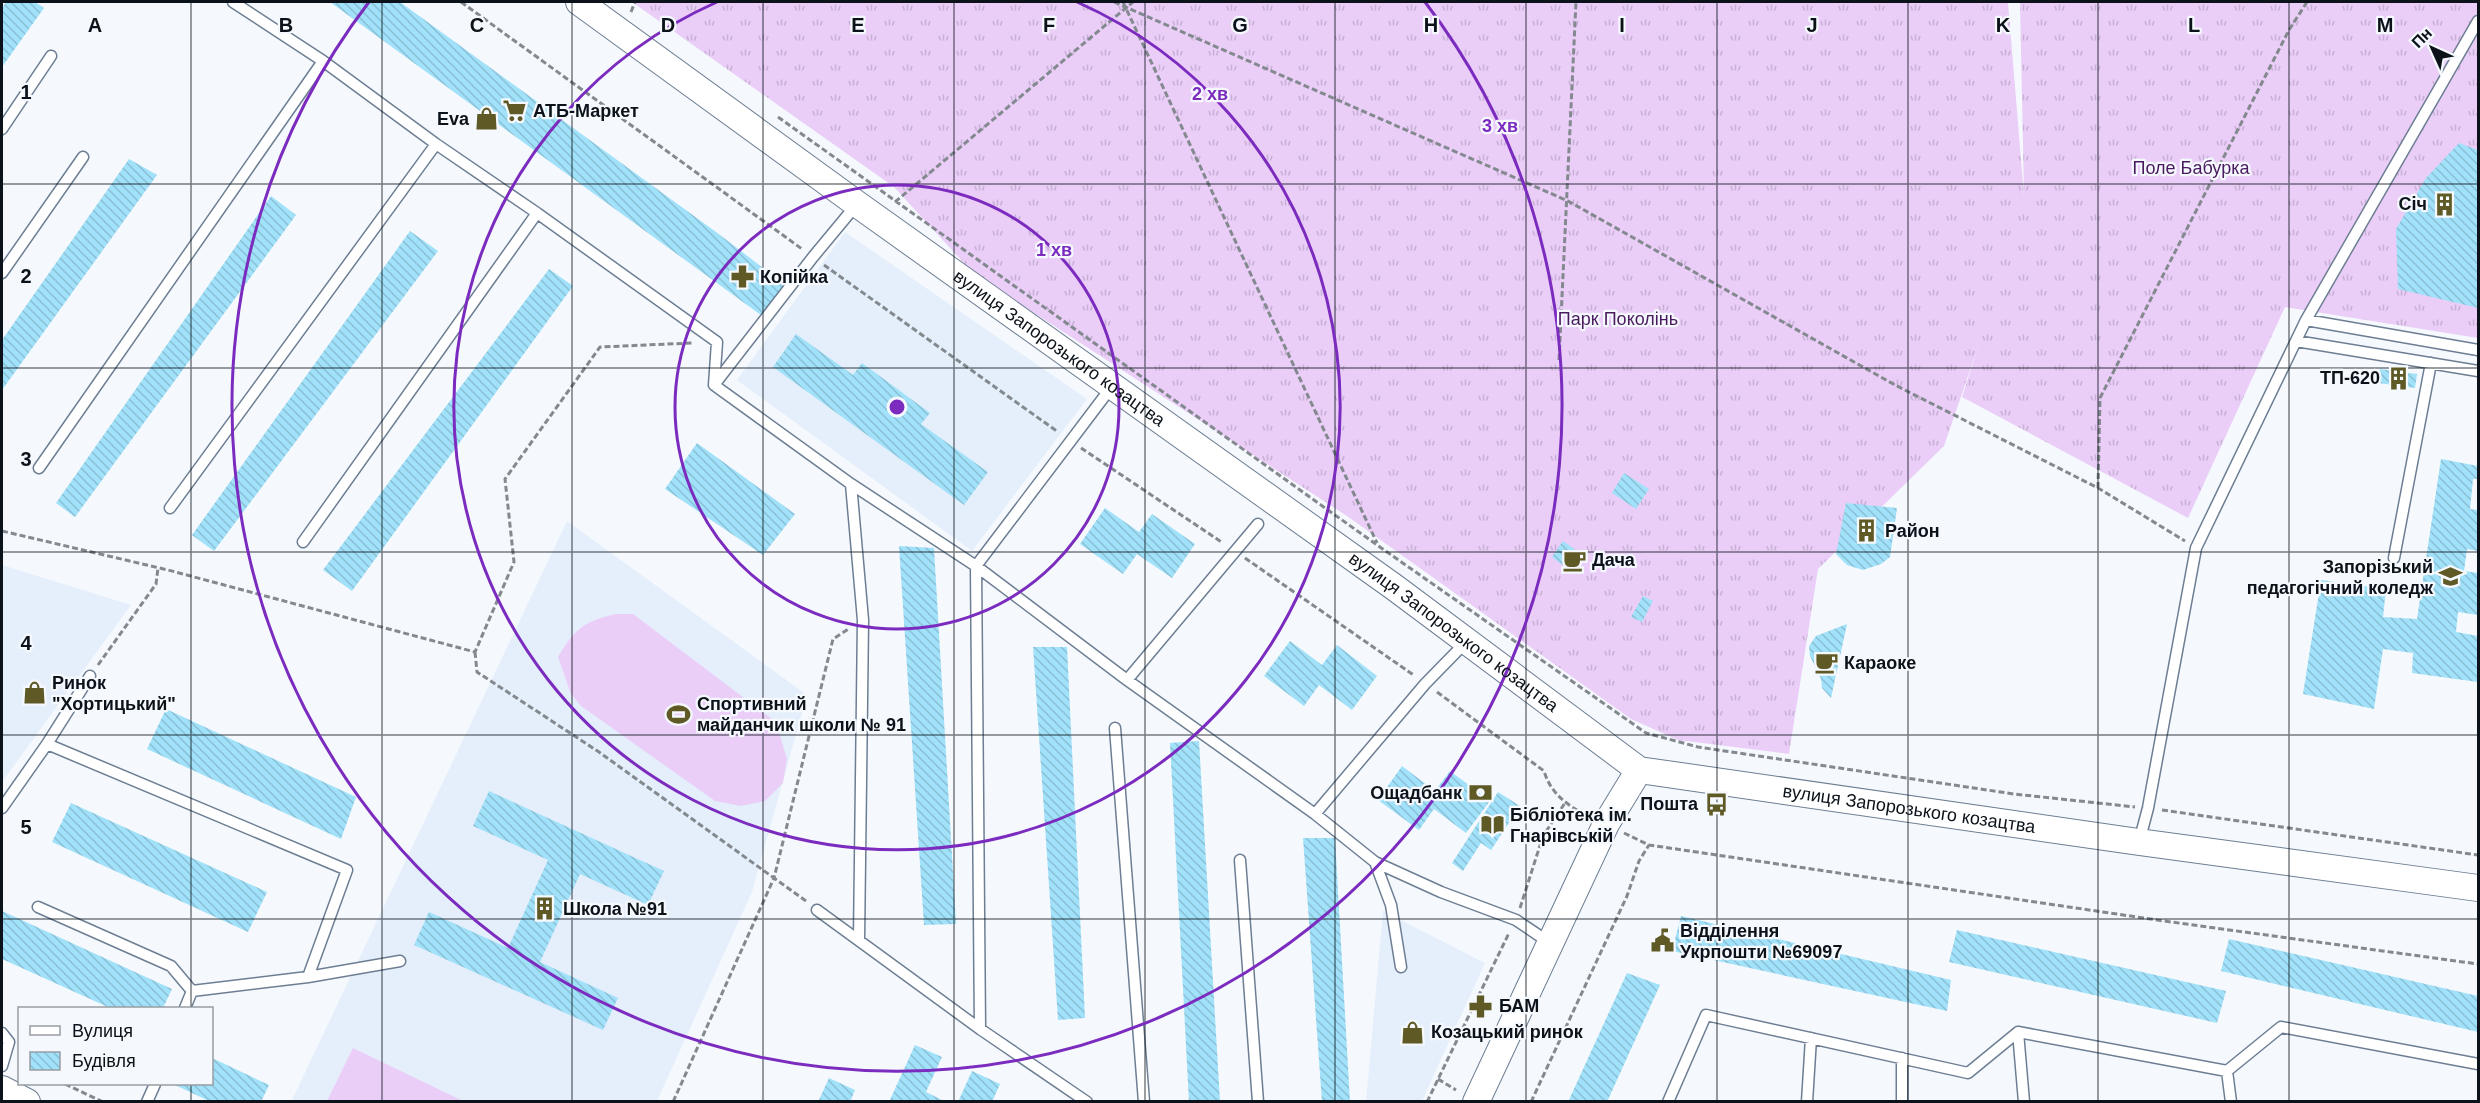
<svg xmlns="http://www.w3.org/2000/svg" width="2480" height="1103" font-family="Arial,sans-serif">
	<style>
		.built { fill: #e5effb }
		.grass { fill: url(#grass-tufts) }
		.pitch { fill: #eacef8 }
		.building { fill: url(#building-back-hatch) }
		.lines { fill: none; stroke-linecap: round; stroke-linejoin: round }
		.service-casing { stroke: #6d7e93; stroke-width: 13 }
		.tertiary-casing { stroke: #6d7e93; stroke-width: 28 }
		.path { stroke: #83898f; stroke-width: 3; stroke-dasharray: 6 3; stroke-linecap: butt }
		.service { stroke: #fff; stroke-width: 10 }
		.tertiary { stroke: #fff; stroke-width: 26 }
		.grid { fill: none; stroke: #0b1219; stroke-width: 1.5; stroke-opacity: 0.55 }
		.ring { fill: none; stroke: #7b2cbf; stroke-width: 3 }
		.labels { text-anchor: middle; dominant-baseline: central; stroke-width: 4.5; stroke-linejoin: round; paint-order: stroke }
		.poi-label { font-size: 18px; font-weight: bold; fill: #0b1219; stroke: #f5f9fe; text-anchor: start }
		.park-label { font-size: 18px; fill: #4a1a5e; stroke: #f5f9fe }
		.street-label { font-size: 18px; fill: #0b1219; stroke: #f5f9fe }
		.grid-label { font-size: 20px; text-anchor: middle; font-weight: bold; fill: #0b1219; stroke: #f5f9fe; stroke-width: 4.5; stroke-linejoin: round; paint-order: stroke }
		.centre { fill: #7b2cbf; stroke: #f5f9fe; stroke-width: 3 }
		.ring-label { font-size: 18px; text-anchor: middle; font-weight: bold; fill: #7b2cbf; stroke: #f5f9fe; stroke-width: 4.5; stroke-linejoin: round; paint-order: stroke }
	</style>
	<defs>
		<pattern id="grass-tufts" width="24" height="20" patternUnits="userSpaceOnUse" patternTransform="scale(1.5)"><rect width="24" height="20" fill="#eacef8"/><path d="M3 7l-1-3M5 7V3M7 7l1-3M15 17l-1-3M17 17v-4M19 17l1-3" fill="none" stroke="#c7b0d4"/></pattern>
		<pattern id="building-back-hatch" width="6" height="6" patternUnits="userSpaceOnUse" patternTransform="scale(1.5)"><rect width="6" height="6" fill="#a1e1f9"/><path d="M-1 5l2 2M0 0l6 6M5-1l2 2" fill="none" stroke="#89c0d5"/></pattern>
	</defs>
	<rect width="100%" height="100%" fill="#f5f9fe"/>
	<path class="built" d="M845,232L1087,399L972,551L737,380Z
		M567,521L807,695L752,892L657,1101L291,1102Z
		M2,565L131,605L2,782Z
		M1383,911L1485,963L1422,1101L1366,1102Z"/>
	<path class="grass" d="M632,2H2008L2024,196L2020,2H2478V338L2285,307L2188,518L1962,397L1979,344L1944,446L1818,569L1789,754L1678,740L1631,719L1347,516L974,274L894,187Z"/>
	<path class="pitch" d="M616,614H633L776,722L787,759L783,783L765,801L741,806L715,801L581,706L571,694L558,657C575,629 584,621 616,614Z
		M353,1048L463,1101H327Z"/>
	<path class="building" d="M6,2H35L44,8L2,67V8Z
		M330,2H400L716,232L788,287L765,318Z
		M2459,143L2478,150V308L2398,289L2396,229L2426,178Z
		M129,159L157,175L2,390V340Z
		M271,196L296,215L75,517L56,503Z
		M410,231L438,251L214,551L192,535Z
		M549,269L573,286L352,591L323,570Z
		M796,334L853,375L862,363L930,413L921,424L988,472L964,505L773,367Z
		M2380,369L2417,374L2415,388L2378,383Z
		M697,443L795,514L763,555L665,489Z
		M2441,459L2478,466V479H2473L2470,509L2478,510V551L2467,549L2464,571L2478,573V615L2458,612L2456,632L2478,636V682L2412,673L2413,653L2383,649L2374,709L2303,694L2321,580L2386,589L2383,617L2417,619Z
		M1624,473L1649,489L1636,509L1612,493Z
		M1846,503L1897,508L1890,557L1881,564L1863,570L1847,565L1836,554Z
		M1105,508L1139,532L1152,514L1195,544L1172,578L1137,554L1123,574L1080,544Z
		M1563,541L1577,551L1565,567L1552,557Z
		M899,546L934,548L956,924L924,925Z
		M1643,596L1653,601L1642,622L1631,617Z
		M1847,624L1831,698L1822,688L1821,679L1810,656L1809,646L1816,636Z
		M1290,641L1322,665L1337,645L1377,676L1352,710L1319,685L1304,706L1264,676Z
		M1033,647H1067L1085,1018L1058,1020Z
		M166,709L356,797L341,839L147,749Z
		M1199,741L1220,1102H1189L1170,743Z
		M1402,766L1435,791L1450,771L1490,801L1466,833L1434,809L1419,830L1378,800Z
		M489,791L664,871L648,905L580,874L540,962L618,998L603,1030L414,945L429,912L508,948L548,860L473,826Z
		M1498,792L1520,806L1491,850L1481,843L1463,871L1452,863Z
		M71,803L267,892L248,932L52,842Z
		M1303,838H1335L1350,1102H1322Z
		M2,911L172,989L163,1008H110L2,959Z
		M1681,916L1951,980L1947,1011L1672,951Z
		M1957,930L2226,991L2217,1023L1949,962Z
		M2229,939L2478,996V1032L2221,971Z
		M1627,973L1660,985L1607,1102H1568Z
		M915,1045L942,1057L926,1092L946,1102H889Z
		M212,1058L269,1085L261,1102H211L173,1084H212Z
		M972,1071L1000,1084L992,1102H958Z
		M829,1078L855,1090L850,1102H818Z"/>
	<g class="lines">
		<defs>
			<path id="service" d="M233,2L323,61L436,144L537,213L717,342L714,385L813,257L857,204
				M2,129L51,56
				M2,273L83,157
				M2306,320L2478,350
				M2296,341L2478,371
				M714,385L851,484L976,566L980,1029
				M1113,385L976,566L1127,680L1315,814L1375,862L1441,892L1516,920L1550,943
				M39,468L323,61
				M851,484L863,620L859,940
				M170,508L436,144
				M303,542L537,213
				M2394,558L2431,363
				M1127,680L1258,524
				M1115,728L1144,1102
				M47,744L347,870L308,977L192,991
				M2,808L47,744L90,676
				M1315,814L1425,684L1467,641
				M2139,842L2148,808L2196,548L2306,320L2478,21
				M1240,860L1258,1102
				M1375,862L1391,905L1401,967
				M38,907L171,966L192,991
				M817,910L980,1029L1087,1102
				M308,977L400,961
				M185,1008L192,991
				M2018,1032L2024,1102
				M2,1033L9,1042L2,1066
				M1902,1058V1102
				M2227,1071L2231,1102
				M147,1102L155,1084
				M1668,1102L1706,1015L1968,1073L2018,1032L2227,1071L2281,1027L2478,1064
				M1807,1102L1811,1038"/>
			<g id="tertiary">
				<path id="s1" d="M579,2L857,204L1394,587L1639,770L2139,842L2478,888"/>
				<path d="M2,1089L27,1102"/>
				<path d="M1476,1102L1606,824L1639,770"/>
			</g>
		</defs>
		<use href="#service" class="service-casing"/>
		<use href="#tertiary" class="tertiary-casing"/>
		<path class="path" d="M461,2L802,249
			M1114,2L1568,201L1895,385L2098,488L2185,541
			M1123,2L1377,543
			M631,12L635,2
			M778,117L1377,545L1646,733L1698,747L2014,794L2135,807
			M895,202L1133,2
			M824,265L1058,432
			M1559,360L1576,2
			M1081,448L1223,543
			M2098,488L2100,398L2289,30L2307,2
			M2,531L168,570L475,652L514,562L505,479L600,347L692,343
			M1245,558L1415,676
			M475,652L477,672L599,752L774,878L673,1102
			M98,665L156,584L158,568
			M1437,692L1544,771C1551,794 1566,804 1587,816
			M2162,810L2478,855
			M1624,833L1649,845L2164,921L2478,964
			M806,901L774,878L833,639L850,628
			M1520,908L1543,836L1565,803
			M1438,1079L1456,1090
			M65,1084L103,1102
			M1427,1102L1509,933
			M1531,1102L1627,896L1639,861L1649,845"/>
		<use href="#service" class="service"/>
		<use href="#tertiary" class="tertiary"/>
	</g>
	<path class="grid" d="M191,2V1008M382,2V1102M572,2V1102M763,2V1102M954,2V1102M1145,2V1102M1335,2V1102M1526,2V1102M1717,2V1102M1908,2V1102M2098,2V1102M2289,2V1102M2,184H2478M2,368H2478M2,552H2478M2,735H2478M2,919H2478M191,1084V1102"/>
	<g class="ring">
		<circle cx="897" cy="407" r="222"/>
		<path d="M1077 2A443 443 0 1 1 717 2"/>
		<path d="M1425 2A665 665 0 1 1 369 2"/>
	</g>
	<defs>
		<symbol id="supermarket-bare" viewBox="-9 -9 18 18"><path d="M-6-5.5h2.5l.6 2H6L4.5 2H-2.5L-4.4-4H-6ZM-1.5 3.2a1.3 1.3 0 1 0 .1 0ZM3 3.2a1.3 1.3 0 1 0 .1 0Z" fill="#5f5925" stroke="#f5f9fe" stroke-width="2.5" paint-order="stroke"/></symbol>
		<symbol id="shop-bare" viewBox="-9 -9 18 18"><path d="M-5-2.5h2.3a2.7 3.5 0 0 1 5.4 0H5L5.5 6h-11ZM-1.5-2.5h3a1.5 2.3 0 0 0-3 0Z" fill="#5f5925" stroke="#f5f9fe" stroke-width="2.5" paint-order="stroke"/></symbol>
		<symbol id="building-bare" viewBox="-9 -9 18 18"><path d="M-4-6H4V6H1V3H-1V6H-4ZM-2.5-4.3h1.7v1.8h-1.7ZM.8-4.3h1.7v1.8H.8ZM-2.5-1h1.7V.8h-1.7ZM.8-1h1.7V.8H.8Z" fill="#5f5925" stroke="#f5f9fe" stroke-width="2.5" paint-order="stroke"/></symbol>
		<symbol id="pharmacy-bare" viewBox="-9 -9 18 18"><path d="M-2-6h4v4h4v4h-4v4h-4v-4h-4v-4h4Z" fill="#5f5925" stroke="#f5f9fe" stroke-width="2.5" paint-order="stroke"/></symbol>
		<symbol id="cafe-bare" viewBox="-9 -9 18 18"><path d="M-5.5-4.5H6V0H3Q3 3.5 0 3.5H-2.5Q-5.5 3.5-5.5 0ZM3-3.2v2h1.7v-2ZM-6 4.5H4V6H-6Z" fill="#5f5925" stroke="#f5f9fe" stroke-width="2.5" paint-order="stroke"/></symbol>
		<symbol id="university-bare" viewBox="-9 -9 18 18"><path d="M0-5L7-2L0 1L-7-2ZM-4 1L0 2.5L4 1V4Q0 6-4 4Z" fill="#5f5925" stroke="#f5f9fe" stroke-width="2.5" paint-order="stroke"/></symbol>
		<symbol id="stadium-bare" viewBox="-9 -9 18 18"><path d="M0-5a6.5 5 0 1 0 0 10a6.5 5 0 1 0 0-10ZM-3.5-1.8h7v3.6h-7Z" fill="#5f5925" stroke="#f5f9fe" stroke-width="2.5" paint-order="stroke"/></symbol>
		<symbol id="bank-bare" viewBox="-9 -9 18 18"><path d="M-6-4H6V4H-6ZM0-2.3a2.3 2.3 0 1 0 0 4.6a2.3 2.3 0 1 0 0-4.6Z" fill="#5f5925" stroke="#f5f9fe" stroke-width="2.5" paint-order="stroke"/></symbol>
		<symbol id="bus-bare" viewBox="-9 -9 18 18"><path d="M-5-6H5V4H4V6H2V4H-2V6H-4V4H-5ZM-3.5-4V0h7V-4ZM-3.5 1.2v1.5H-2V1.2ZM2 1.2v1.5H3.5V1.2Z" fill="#5f5925" stroke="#f5f9fe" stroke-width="2.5" paint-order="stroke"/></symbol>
		<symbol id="library-bare" viewBox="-9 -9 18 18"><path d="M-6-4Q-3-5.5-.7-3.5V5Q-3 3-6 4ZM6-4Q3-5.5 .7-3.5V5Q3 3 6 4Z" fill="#5f5925" stroke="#f5f9fe" stroke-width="2.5" paint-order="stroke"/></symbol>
		<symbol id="civic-bare" viewBox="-9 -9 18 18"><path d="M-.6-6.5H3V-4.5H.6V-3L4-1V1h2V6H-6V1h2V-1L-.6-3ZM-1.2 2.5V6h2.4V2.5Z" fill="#5f5925" stroke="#f5f9fe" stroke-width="2.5" paint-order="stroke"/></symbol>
	</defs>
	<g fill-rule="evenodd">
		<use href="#supermarket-bare" x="498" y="94" width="33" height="33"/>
		<use href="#shop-bare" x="470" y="102" width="33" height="33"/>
		<use href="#building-bare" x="2428" y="188" width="33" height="33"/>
		<use href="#pharmacy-bare" x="726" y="260" width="33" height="33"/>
		<use href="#building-bare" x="2382" y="362" width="33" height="33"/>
		<use href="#building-bare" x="1850" y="514" width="33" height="33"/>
		<use href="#cafe-bare" x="1558" y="544" width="33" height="33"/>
		<use href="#university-bare" x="2434" y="560" width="33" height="33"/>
		<use href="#cafe-bare" x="1810" y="646" width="33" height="33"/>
		<use href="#shop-bare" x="18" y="676" width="33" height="33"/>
		<use href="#stadium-bare" x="662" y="698" width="33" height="33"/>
		<use href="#bank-bare" x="1464" y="776" width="33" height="33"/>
		<use href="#bus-bare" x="1700" y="788" width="33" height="33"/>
		<use href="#library-bare" x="1476" y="808" width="33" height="33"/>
		<use href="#building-bare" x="528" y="892" width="33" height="33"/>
		<use href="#civic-bare" x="1646" y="924" width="33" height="33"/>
		<use href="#pharmacy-bare" x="1464" y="990" width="33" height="33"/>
		<use href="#shop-bare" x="1396" y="1016" width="33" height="33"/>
	</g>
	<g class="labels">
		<g class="poi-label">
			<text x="533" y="111">АТБ-Маркет</text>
			<text x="469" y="119" text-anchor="end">Eva</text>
			<text x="2427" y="204" text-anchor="end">Січ</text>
			<text x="760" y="277">Копійка</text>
			<text x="2380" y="378" text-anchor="end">ТП-620</text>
			<text x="1885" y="531">Район</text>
			<text x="1592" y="560">Дача</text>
			<text x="2433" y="567" text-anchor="end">Запорізький<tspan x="2433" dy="21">педагогічний коледж</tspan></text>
			<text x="1844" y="663">Караоке</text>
			<text x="52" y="683">Ринок<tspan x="52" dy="21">"Хортицький"</tspan></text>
			<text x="697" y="704">Спортивний<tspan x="697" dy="21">майданчик школи № 91</tspan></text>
			<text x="1462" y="793" text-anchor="end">Ощадбанк</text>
			<text x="1698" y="804" text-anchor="end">Пошта</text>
			<text x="1510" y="815">Бібліотека ім.<tspan x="1510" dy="21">Гнарівській</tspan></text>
			<text x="563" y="909">Школа №91</text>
			<text x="1680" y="931">Відділення<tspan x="1680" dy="21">Укрпошти №69097</tspan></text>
			<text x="1499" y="1006">БАМ</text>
			<text x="1431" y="1032">Козацький ринок</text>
		</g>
		<g class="park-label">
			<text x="2191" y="168">Поле Бабурка</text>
			<text x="1618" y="319">Парк Поколінь</text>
		</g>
		<g class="street-label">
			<text stroke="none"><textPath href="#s1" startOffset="592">вулиця Запорозького козацтва</textPath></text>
			<text stroke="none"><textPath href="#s1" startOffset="1078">вулиця Запорозького козацтва</textPath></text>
			<text stroke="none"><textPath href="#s1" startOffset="1582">вулиця Запорозького козацтва</textPath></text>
		</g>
	</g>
	<g class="grid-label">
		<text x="95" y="32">A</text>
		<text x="286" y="32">B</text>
		<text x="477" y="32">C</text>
		<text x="668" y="32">D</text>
		<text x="858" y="32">E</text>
		<text x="1049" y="32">F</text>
		<text x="1240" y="32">G</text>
		<text x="1431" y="32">H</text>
		<text x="1622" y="32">I</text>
		<text x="1812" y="32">J</text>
		<text x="2003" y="32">K</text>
		<text x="2194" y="32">L</text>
		<text x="2385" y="32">M</text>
		<text x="26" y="99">1</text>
		<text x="26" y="283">2</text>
		<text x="26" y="466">3</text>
		<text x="26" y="650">4</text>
		<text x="26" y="834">5</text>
	</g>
	<circle cx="897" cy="407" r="9" class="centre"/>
	<g class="ring-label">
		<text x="1210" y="100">2 хв</text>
		<text x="1500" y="132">3 хв</text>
		<text x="1054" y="256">1 хв</text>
	</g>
	<rect width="2480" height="1103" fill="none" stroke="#0b1219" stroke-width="6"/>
	<rect x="18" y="1007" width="195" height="78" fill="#f5f9fe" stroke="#979da2" stroke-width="1.5"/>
	<rect x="30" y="1026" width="30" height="9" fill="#ffffff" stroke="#979da2" stroke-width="1.5"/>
	<text x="72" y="1037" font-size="18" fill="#0b1219">Вулиця</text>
	<rect x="30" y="1052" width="30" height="18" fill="url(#building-back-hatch)" stroke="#979da2" stroke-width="1.5"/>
	<text x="72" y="1067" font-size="18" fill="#0b1219">Будівля</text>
	<g transform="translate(2432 48) rotate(315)" stroke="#f5f9fe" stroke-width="4.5" paint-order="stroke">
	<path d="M0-4.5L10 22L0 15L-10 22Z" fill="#0b1219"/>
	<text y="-9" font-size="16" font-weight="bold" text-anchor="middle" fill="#0b1219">Пн</text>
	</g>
</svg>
